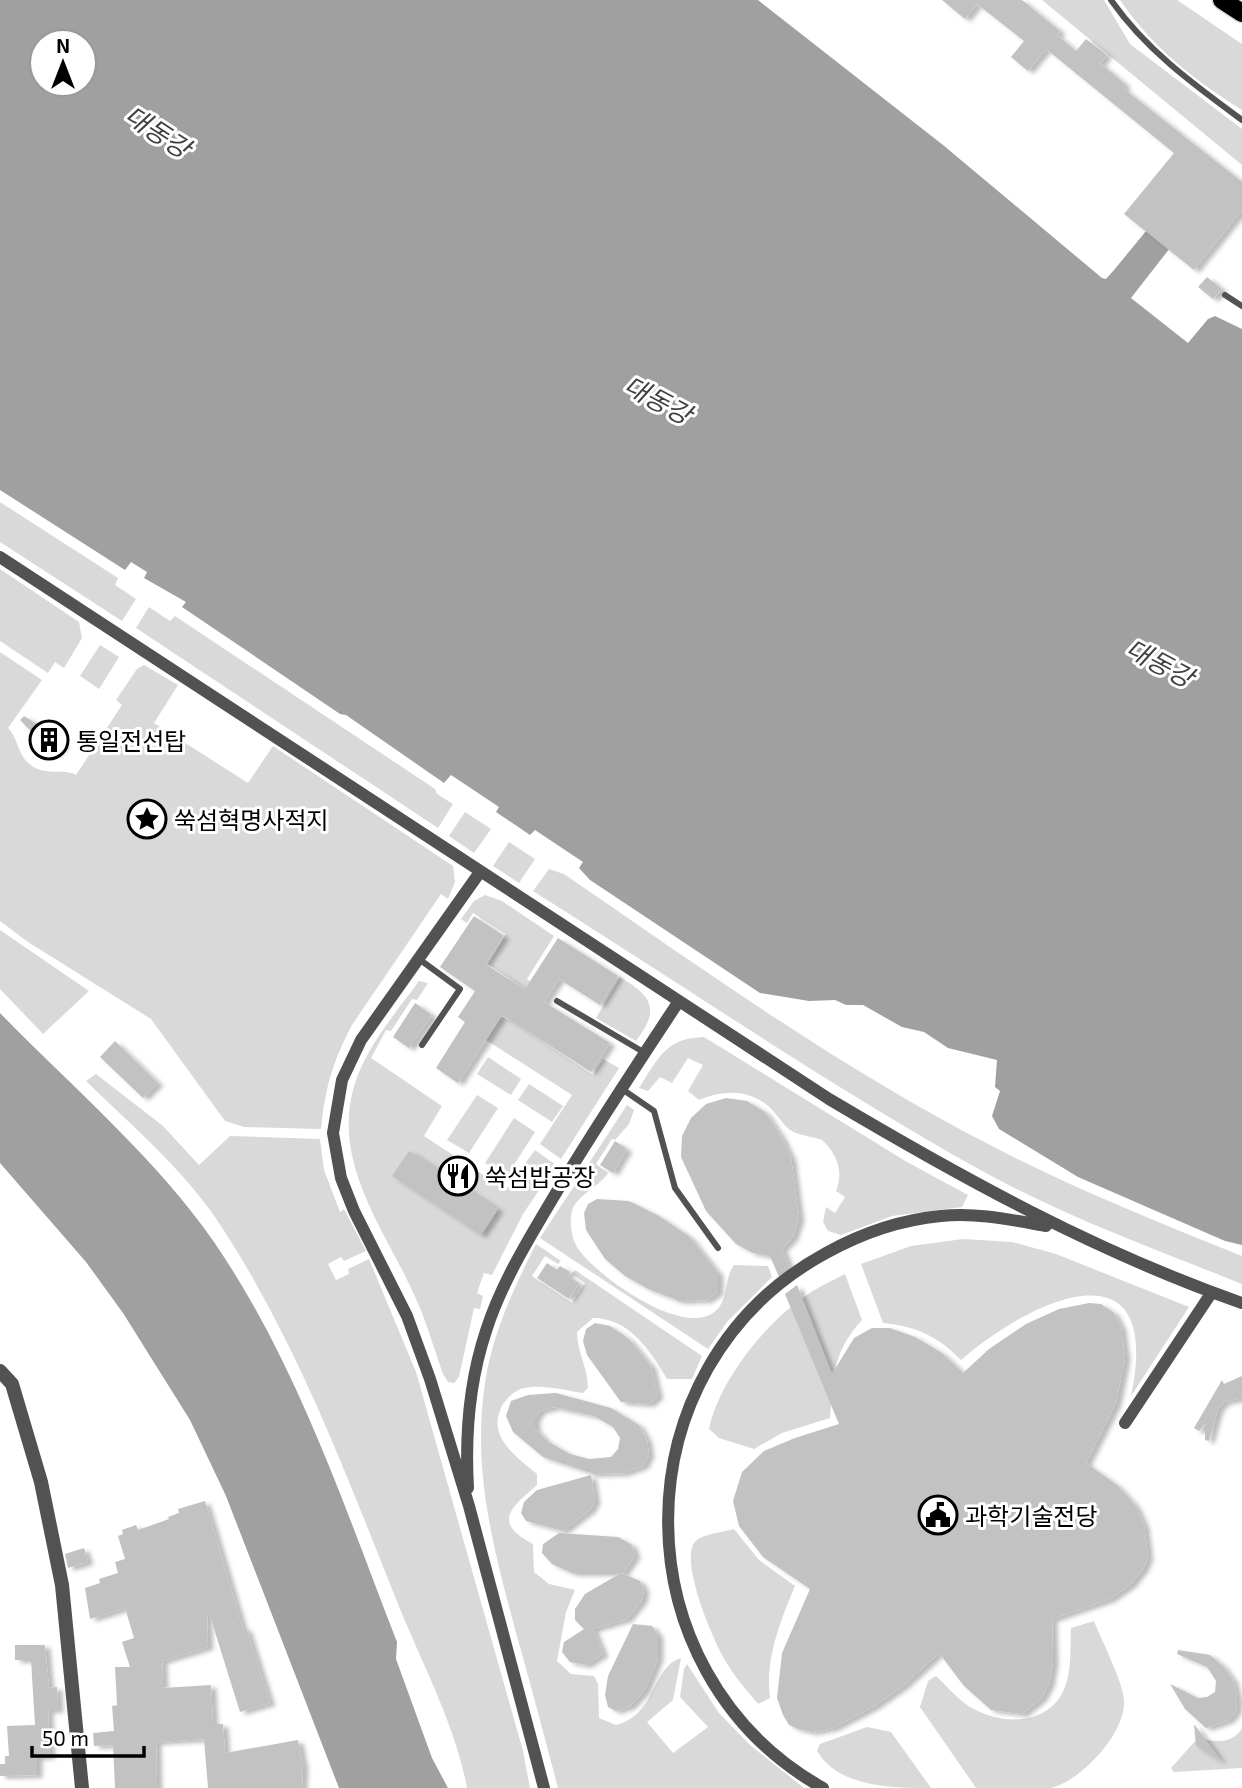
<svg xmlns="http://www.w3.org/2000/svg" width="1242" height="1788" font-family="'Exo 2','Noto Sans KR',sans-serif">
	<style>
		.green { fill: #d9d9d9 }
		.water { fill: #a0a0a0; fill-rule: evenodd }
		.building { fill: #c2c2c2; fill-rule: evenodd; filter: url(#shadow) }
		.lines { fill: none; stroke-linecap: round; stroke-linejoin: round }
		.primary-casing { stroke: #dbdbdb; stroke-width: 21 }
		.service { stroke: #525252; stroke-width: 6 }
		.minor { stroke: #525252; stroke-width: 12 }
		.tertiary { stroke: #525252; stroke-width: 14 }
		.primary { stroke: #000; stroke-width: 18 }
		.labels { text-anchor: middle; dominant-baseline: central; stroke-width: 6; stroke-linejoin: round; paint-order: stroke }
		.poi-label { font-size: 24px; fill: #000; stroke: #fff; text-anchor: start }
		.water-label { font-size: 26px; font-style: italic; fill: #414141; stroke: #fff }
	</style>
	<defs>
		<filter id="shadow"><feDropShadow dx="5.5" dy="3" stdDeviation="2" flood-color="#0004"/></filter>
	</defs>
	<rect width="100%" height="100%" fill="#fff"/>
	<path class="green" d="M1042,0H1104L1130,44L1242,129V165Z
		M1120,0H1177L1242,44V110C1193,79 1153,48 1120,0Z
		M0,502L118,578L115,585L136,599L122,621L0,542Z
		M0,569L79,622L82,638L64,668L55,662L48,673L0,641Z
		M149,607L170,621L175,616L435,789L437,794L453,804L438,828L136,628Z
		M100,645L119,657L99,689L80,676Z
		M0,652L42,680L8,728C19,739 17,756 32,766C47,776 64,768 76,775L122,705L116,700L137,669L144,665L178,685L154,723L248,783L273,746L453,866L455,882L448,899L441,894L352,1025C333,1061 325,1088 321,1129L244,1127L225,1121L151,1019L28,942L0,921Z
		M465,812L491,829L474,853L449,836Z
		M509,842L535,859L519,883L493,866Z
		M549,869L564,874C704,970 843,1070 994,1147C1075,1189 1158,1222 1242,1256V1284C1155,1249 1066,1217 984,1172C829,1086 683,985 533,891Z
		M485,895L502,901L554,936L527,979L537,987L515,1023L593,1075L603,1059L619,1068L561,1159L540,1144L572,1095L486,1040L501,1017L508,1020L528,991L488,964L506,934L473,913L467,923L461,919L474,901Z
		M0,930L89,991L43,1034L0,989Z
		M620,977C653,997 660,1009 636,1041L596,1018Z
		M419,981L428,983L417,1000L412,999L391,1031L386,1030L371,1058L442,1106L424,1136L506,1190L535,1150L556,1165L523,1214L492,1275L484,1273L477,1293L483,1296L480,1309L474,1308L459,1377L454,1383L448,1382L443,1374C434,1349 427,1323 416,1299C387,1232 333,1167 353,1090C364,1049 395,1014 419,981Z
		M704,1037L907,1162L968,1195L962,1207L892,1216L841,1235L828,1231L823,1222L826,1207L835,1213L845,1197L836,1191C844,1171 837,1154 822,1140C811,1136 800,1136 790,1130C781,1123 776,1112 767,1105C747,1089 722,1090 699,1100L688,1091L703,1065L688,1058L672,1083L660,1077L648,1091L639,1088C658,1059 665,1038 704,1037Z
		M488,1057L521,1079L511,1095L477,1074Z
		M96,1074L163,1126L199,1165L230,1136L320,1139L324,1170L340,1212L344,1209L366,1251L344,1261L341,1257L328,1264L336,1280L349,1274L348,1269L369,1259L416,1372L523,1751L530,1788H467C455,1723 420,1660 396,1599C344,1469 295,1337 217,1220C182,1168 131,1125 86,1081Z
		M529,1084L563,1106L552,1122L518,1100Z
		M477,1095L498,1108L469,1153L447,1140Z
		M627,1105L634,1110L629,1124L615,1140L612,1139L596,1164L608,1173C598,1189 573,1195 571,1216C570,1226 572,1238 577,1247C595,1275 680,1336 713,1313C730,1301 723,1280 734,1265L768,1266L772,1277L727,1322L708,1349L540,1238Z
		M514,1118L535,1132L506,1177L485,1163Z
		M963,1239L1012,1242L1056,1254L1189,1307L1131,1396C1164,1238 1031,1299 961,1360C938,1336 915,1326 883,1323L861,1264L911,1246Z
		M536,1244L561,1261L558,1264L545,1256L532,1276L572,1303L585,1283L572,1274L575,1270L702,1356L692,1379H667C650,1350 629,1318 593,1318L577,1332C577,1352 588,1368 588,1388L583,1393C564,1390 543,1384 524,1388C515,1390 508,1397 503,1404C485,1435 515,1456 537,1474V1485C512,1507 491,1522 533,1544L534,1572L549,1584L575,1590L566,1612L557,1661L571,1674L594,1676L598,1684L599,1718L616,1725C657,1715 651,1667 681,1658L673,1700L647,1722L673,1753L708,1727L680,1697L684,1669L687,1664L719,1713L750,1745L804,1788H558C544,1735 530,1682 515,1629C493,1547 472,1469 485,1383C492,1335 514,1287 536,1244Z
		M845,1274L862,1320C832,1353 834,1376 830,1418L782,1433L754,1449L719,1438L709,1429C719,1381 766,1322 807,1295C818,1287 832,1281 845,1274Z
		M734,1529L759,1560L795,1586C780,1622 765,1659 770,1698L758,1704C748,1691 736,1679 728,1665C715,1646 680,1564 694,1543C700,1534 724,1532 734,1529Z
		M1094,1621C1101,1639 1124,1684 1124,1701C1126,1733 1081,1781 1051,1788C1029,1788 999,1788 976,1788L920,1707L928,1681L936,1676C945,1684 954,1695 963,1702C994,1726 1049,1729 1065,1687C1072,1669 1070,1647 1071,1628Z
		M867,1727L891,1732L931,1788C893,1788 839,1788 817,1751L820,1744Z
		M1242,1728V1768L1174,1772L1171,1768L1198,1738C1215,1742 1232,1745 1242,1728Z"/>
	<path class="water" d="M0,0H758L943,145L1102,278L1106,279L1114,270L1169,203L1191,221L1131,298L1188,343L1208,319L1215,316L1242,329V1245L1225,1241L1078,1177L999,1129L992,1116L1000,1091L995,1087L997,1060L948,1048L924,1032L902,1027L863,1005H846L835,1000L809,1001L760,993L590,880L579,868L583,862L535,830L530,835L496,812L499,807L451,775L444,783L346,715L340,714L182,607L186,602L144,578L147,572L131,562L125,570L0,490ZM42,42H84V84H42Z
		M0,1013C71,1086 156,1158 214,1242C297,1363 344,1506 397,1642L396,1659L432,1758L448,1788H339L226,1496L190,1420L123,1313L86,1262L0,1163Z"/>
	<path class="building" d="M942,0H1022L1060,31L1057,35L1076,51L1086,39L1107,55L1100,63L1125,84L1123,88L1242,182V210L1194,270L1124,214L1174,153L1046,49L1028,71L1011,57L1024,41L977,4L965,19Z
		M1207,277L1222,289L1213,299L1198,287Z
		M24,716L54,734L64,745L56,752L45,746L20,720Z
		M474,916L504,936L485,964L525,989L558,938L618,976L600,1005L559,979L544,1002L610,1043L591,1072L502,1015L458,1083L436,1068L465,1022L458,1017L475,991L440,967Z
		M415,1003L432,1015L409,1048L393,1037Z
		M115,1041L158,1083L143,1098L100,1057Z
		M726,1098L747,1101L765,1112L782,1138L791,1158L799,1218L793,1237L782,1249L790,1269L779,1277L770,1256L753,1253L736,1244L706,1211L681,1157L682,1136L691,1118L706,1104Z
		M615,1141L627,1149L613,1173L600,1165Z
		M409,1151L498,1209L481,1235L392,1176Z
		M597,1199L629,1201L659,1216L689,1236L718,1273V1292L707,1300L679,1301L648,1289L625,1276L605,1259L586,1230L584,1213L588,1204Z
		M547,1263L557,1270L560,1266L570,1272L568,1276L579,1283L569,1299L537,1278Z
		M797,1285L832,1374L854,1338L872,1328H890L915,1337L942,1353L963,1373L989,1349L1026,1324L1059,1309L1089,1303L1101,1304L1114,1313L1121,1327L1125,1358L1116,1403L1086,1463L1117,1485L1135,1505L1144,1525L1148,1557L1143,1569L1130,1585L1110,1599L1052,1619L1053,1663L1049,1684L1041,1699L1022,1714L991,1710L964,1686L939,1653L903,1686L873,1707L833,1728L812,1732L798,1729L789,1725L783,1715L777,1698L782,1653L810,1589L763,1557L739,1526L733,1501L742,1472L764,1451L795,1438L839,1424L785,1294Z
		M595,1323L610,1326L629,1339L651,1366L658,1396L649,1404L621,1402L587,1355L583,1341L586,1329Z
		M1242,1376V1398L1224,1402L1218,1409L1209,1441L1205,1440V1424L1199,1431L1194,1428L1222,1380L1224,1384Z
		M556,1393L611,1408L639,1425L647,1440L649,1455L643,1466L624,1473L594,1474L543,1457L513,1432L506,1416L511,1401L528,1395ZM554,1407L594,1416L613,1427L620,1438L618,1449L611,1457L589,1459L570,1454L547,1441L535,1428V1418L540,1411Z
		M591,1475L595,1500L591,1509L563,1531L526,1521L521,1513L524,1502L537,1490Z
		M205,1501L243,1629L246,1627L270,1703L240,1712L210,1616H207L208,1647L162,1661L163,1688L211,1685L213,1724H223L225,1753L298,1740L303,1766L302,1788H208L204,1739L156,1742L157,1788H115L113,1745L94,1746L93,1733L114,1731L112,1706L117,1705L115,1667H130L122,1642L134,1638L125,1608L90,1619L85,1588L100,1583L99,1579L118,1573L115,1562L125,1559L118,1536L123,1534L122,1530L136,1525L138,1530L169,1519L168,1517L179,1513L178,1509Z
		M559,1533L618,1537L632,1545L635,1556L623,1573H572L552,1564L542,1553L543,1544Z
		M84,1548L88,1562L68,1568L65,1554Z
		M621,1573L640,1581L644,1590L642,1600L627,1619L593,1629L603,1654L586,1665L570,1662L562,1652L564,1642L584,1629L575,1620V1609L585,1594Z
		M633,1624L652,1626L658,1635V1658L645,1690L630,1706L616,1711L608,1707L605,1695L608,1676Z
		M15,1645H45L49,1688L57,1687L58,1710H48L50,1756L37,1757V1775L0,1776V1764H5V1756H9L7,1726L35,1725L31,1660H15Z
		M1178,1650L1210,1655L1223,1666L1233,1680L1237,1698L1236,1711L1229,1720L1206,1728L1185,1709L1170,1684L1198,1698L1207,1697L1215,1692L1216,1681L1207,1667L1177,1654Z
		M1194,1724L1222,1762L1196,1746Z"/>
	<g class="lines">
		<defs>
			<path id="primary" d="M1222,0L1242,13"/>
		</defs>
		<use href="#primary" class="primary-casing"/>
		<path class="service" d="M1111,0C1146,50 1193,84 1242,120
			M1225,295L1242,306
			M419,959L460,989L422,1045
			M557,1001L645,1053
			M622,1089L654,1111L675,1188L718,1248"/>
		<path class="minor" d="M0,557L829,1099C962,1178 1096,1252 1242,1303
			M480,872L361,1040L342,1080L333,1133L341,1178L354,1211L407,1316L430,1379L469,1506L544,1788
			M1125,1423L1212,1292
			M468,1488C465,1435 469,1382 486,1331C501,1284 528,1240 553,1198C593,1131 636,1066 679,1001
			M823,1788C616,1672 616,1367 826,1253C862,1233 899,1220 941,1216C976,1212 1012,1220 1046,1226"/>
		<path class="tertiary" d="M0,1371L12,1384L41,1482L62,1585L82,1788"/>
		<use href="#primary" class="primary"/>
	</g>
	<defs>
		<symbol id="building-ring" viewBox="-11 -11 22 22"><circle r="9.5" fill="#fff" stroke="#000" stroke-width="1.5"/><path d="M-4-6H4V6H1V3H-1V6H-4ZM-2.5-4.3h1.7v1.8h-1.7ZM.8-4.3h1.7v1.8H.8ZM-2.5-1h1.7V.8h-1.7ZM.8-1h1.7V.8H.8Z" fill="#000"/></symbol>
		<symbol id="sight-ring" viewBox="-11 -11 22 22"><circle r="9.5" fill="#fff" stroke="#000" stroke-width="1.5"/><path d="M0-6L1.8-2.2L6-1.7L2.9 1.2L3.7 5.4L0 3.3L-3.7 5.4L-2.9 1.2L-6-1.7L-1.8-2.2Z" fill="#000"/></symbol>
		<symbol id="restaurant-ring" viewBox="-11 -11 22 22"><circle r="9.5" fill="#fff" stroke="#000" stroke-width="1.5"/><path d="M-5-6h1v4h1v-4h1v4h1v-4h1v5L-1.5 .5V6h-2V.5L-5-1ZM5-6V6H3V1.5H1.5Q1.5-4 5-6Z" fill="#000"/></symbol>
		<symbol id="civic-ring" viewBox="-11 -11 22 22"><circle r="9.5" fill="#fff" stroke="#000" stroke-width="1.5"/><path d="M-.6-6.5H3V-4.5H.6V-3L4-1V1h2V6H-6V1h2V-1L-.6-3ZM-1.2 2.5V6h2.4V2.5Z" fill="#000"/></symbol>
	</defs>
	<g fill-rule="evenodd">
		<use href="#building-ring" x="27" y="718" width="44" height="44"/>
		<use href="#sight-ring" x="125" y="797" width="44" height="44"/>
		<use href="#restaurant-ring" x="436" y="1154" width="44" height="44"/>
		<use href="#civic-ring" x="916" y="1493" width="44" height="44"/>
	</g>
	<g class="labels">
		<g class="poi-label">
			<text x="76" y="740">통일전선탑</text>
			<text x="174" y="819">쑥섬혁명사적지</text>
			<text x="485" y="1176">쑥섬밥공장</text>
			<text x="965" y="1515">과학기술전당</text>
		</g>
		<g class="water-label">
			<text transform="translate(158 131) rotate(33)">대동강</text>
			<text transform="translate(658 399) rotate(28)">대동강</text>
			<text transform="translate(1160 662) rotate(28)">대동강</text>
		</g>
	</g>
	<g transform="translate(63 63)"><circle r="33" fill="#ffffff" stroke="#999999" stroke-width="2"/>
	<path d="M0-5L12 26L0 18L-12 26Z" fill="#000000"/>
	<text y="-10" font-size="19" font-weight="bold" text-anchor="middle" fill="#000000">N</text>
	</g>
	<path d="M32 1746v10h112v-10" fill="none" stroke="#000000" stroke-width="3.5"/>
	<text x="42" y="1746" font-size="21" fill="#000000" stroke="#ffffff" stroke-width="5" paint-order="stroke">50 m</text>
</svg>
